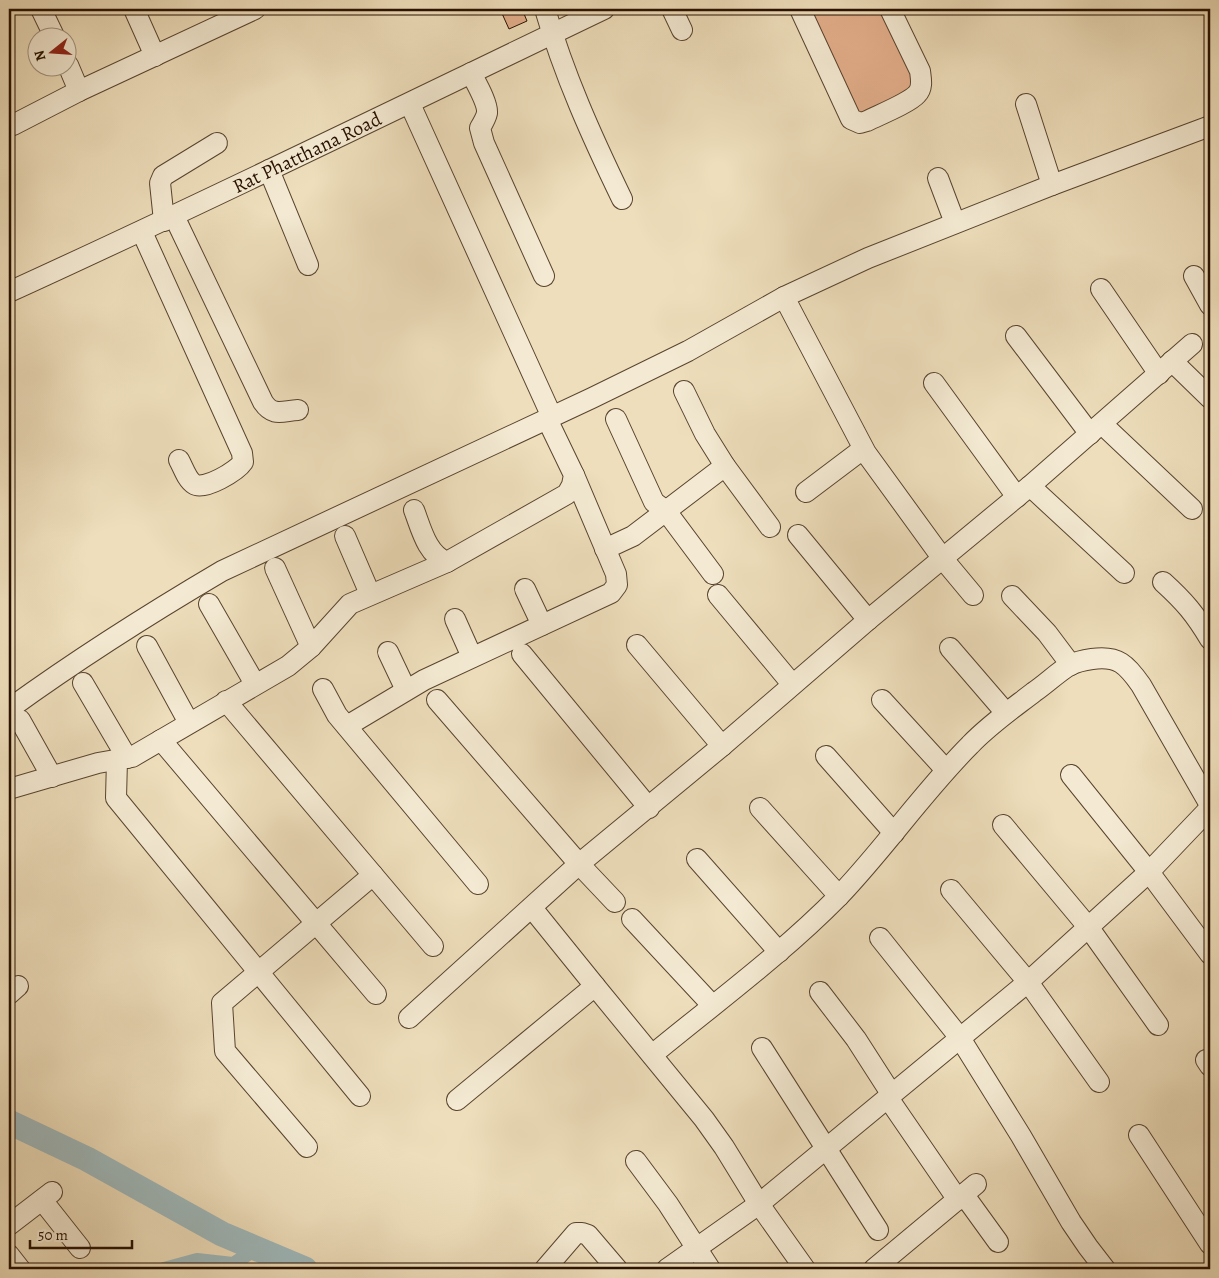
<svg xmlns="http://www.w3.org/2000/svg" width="1219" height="1278" font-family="Alegreya,serif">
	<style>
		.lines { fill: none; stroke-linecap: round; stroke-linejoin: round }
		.canal { stroke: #9fb9bc; stroke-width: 14 }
		.river { stroke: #9fb9bc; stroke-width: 25 }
		.building { fill: #e2ae8b; stroke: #271000 }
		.minor-casing { stroke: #59442f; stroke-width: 22 }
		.minor { stroke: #f4ead3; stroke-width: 20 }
		.labels { text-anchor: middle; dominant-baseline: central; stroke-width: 4; stroke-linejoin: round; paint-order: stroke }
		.street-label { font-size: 20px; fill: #271000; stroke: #f4ead3 }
	</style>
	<rect width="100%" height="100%" fill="#eedebb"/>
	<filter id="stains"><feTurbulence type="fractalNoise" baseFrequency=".004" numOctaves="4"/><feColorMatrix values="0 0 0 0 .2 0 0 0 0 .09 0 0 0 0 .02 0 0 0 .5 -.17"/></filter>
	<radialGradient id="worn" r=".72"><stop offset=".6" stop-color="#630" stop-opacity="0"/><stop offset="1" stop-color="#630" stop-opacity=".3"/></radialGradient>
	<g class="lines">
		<path class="canal" d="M164,1269L197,1260L233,1264L256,1249"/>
		<path class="river" d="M9,1122L87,1159L222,1234L305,1269"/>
	</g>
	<path class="building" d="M500,9H522L527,21L509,29Z
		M809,9H883L919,89L857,116Z"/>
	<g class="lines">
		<defs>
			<g id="minor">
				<path d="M41,9L55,38"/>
				<path d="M134,9L155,56"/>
				<path d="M545,9C564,75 592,137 622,199"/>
				<path d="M672,9L682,30"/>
				<path d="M800,9L851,119L860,123L867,121C879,115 909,103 917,94C923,88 921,79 920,71L890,9"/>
				<path d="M68,65L79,91"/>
				<path d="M471,73C476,83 488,103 487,113C486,118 483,123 480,128L484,143L544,276"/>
				<path d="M410,104L552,417"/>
				<path d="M1026,104L1052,185"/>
				<path d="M9,125H13L79,91L255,9"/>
				<path d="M269,170L308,265"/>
				<path d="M938,178L955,223"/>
				<path d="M174,216L263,402C273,417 282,411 298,410"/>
				<path d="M164,221L160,183L163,176L217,143"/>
				<path d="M142,232L242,453L243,462C237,471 204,491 194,484C187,480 183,467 179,460"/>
				<path d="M1194,276L1210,305"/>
				<path d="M1101,289L1159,374"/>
				<path id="s1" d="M9,292C209,201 406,104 604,9"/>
				<path d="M784,297L866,453L943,559L973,595"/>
				<path d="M1016,336L1090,434"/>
				<path d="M1172,361L1210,398"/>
				<path d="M934,383L1017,497"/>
				<path d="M684,391L705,434L725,466L770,527"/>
				<path d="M616,419L654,502L666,511L713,574"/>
				<path d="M1102,424L1192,509"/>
				<path d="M1030,486L1124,573"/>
				<path d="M806,492L863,449"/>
				<path d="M414,510C421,528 427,555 447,562L567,494L572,485L574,475L547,419"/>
				<path d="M798,535L868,620"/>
				<path d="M345,536L370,594"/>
				<path d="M605,549L633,536L725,466"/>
				<path d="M275,568L311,647"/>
				<path d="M1163,582C1185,602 1195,614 1210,639"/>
				<path d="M525,589L542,625"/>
				<path d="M718,595L792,684"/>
				<path d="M1012,596L1047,633L1071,665"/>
				<path d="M209,604L255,684"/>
				<path d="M455,619L472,657"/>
				<path d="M637,645L722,746"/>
				<path d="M147,646L189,723"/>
				<path d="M950,648L1006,713"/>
				<path d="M388,652L406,690"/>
				<path d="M522,654L649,808"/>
				<path d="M83,683L127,758"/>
				<path d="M323,689L337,715L478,884"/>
				<path d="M437,700L579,864L615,902"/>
				<path d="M882,700L946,770"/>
				<path d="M226,701L433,946"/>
				<path d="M9,709C78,659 149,614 222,571L592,398L688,351L784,297L868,258L1052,185L1210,126"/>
				<path d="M20,720L52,777"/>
				<path d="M347,726L424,680L611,593L617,585L616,574L574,475"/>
				<path d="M161,740L376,994"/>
				<path d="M826,756L894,833"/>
				<path d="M117,760L116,798L360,1096"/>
				<path d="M1071,775L1149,872L1210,954"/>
				<path d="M9,789L98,763L132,757L288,666L311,647L350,604L447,562"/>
				<path d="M760,808L839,896"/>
				<path d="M1003,825L1089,928L1158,1025"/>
				<path d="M697,859L779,952"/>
				<path d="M951,890L1028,982L1099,1082"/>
				<path d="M532,908L595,986"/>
				<path d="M632,919L712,1005"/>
				<path d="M880,938L960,1038L1021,1136L1071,1222L1088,1247L1105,1269"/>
				<path d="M820,992L856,1039L892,1095"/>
				<path d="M9,994L18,986"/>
				<path d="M409,1018L579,864L722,746L868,620L1030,486L1192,344"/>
				<path d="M762,1048L878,1230"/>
				<path d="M652,1055C715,1003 782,954 839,896C885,848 923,792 970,745C989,725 1012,709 1034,692C1046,684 1058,672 1070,665C1076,662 1085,660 1092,659C1118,655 1127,665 1141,685L1210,805"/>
				<path d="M1206,1060L1210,1066"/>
				<path d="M888,1098L958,1200"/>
				<path d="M457,1100L595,986L704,1119L724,1147L759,1204L805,1269"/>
				<path d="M1139,1135L1210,1244"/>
				<path d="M307,1147L225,1051L222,1003L373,875"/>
				<path d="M636,1161L668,1204L710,1269"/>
				<path d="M964,1195L998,1242"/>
				<path d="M42,1200L80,1248"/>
				<path d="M9,1225L52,1192"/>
				<path d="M9,1255L20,1269"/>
				<path d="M545,1269L576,1233H582L588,1235L617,1269"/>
				<path d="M667,1269L759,1204L1028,982L1149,872L1210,808"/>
				<path d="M874,1269L976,1184"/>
			</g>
		</defs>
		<use href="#minor" class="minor-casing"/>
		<use href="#minor" class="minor"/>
	</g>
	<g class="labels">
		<g class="street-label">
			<text stroke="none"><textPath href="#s1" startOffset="329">Rat Phatthana Road</textPath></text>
		</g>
	</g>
	<rect width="1219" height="1278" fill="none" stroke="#eedebb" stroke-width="30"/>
	<rect x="10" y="10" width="1199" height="1258" fill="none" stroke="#271000" stroke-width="2.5"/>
	<rect x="15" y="15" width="1189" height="1248" fill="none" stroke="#271000"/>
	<g transform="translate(52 52) rotate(253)"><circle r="24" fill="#f4ead3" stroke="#a2937f"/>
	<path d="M0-4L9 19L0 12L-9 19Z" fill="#8f2418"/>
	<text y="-8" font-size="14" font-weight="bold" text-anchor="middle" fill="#271000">N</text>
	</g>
	<path d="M30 1240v8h102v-8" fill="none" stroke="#271000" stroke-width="2.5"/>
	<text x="38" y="1240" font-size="15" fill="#271000" stroke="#f4ead3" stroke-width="4" paint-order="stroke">50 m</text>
	<rect width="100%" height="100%" filter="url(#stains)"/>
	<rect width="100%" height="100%" fill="url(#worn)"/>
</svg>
